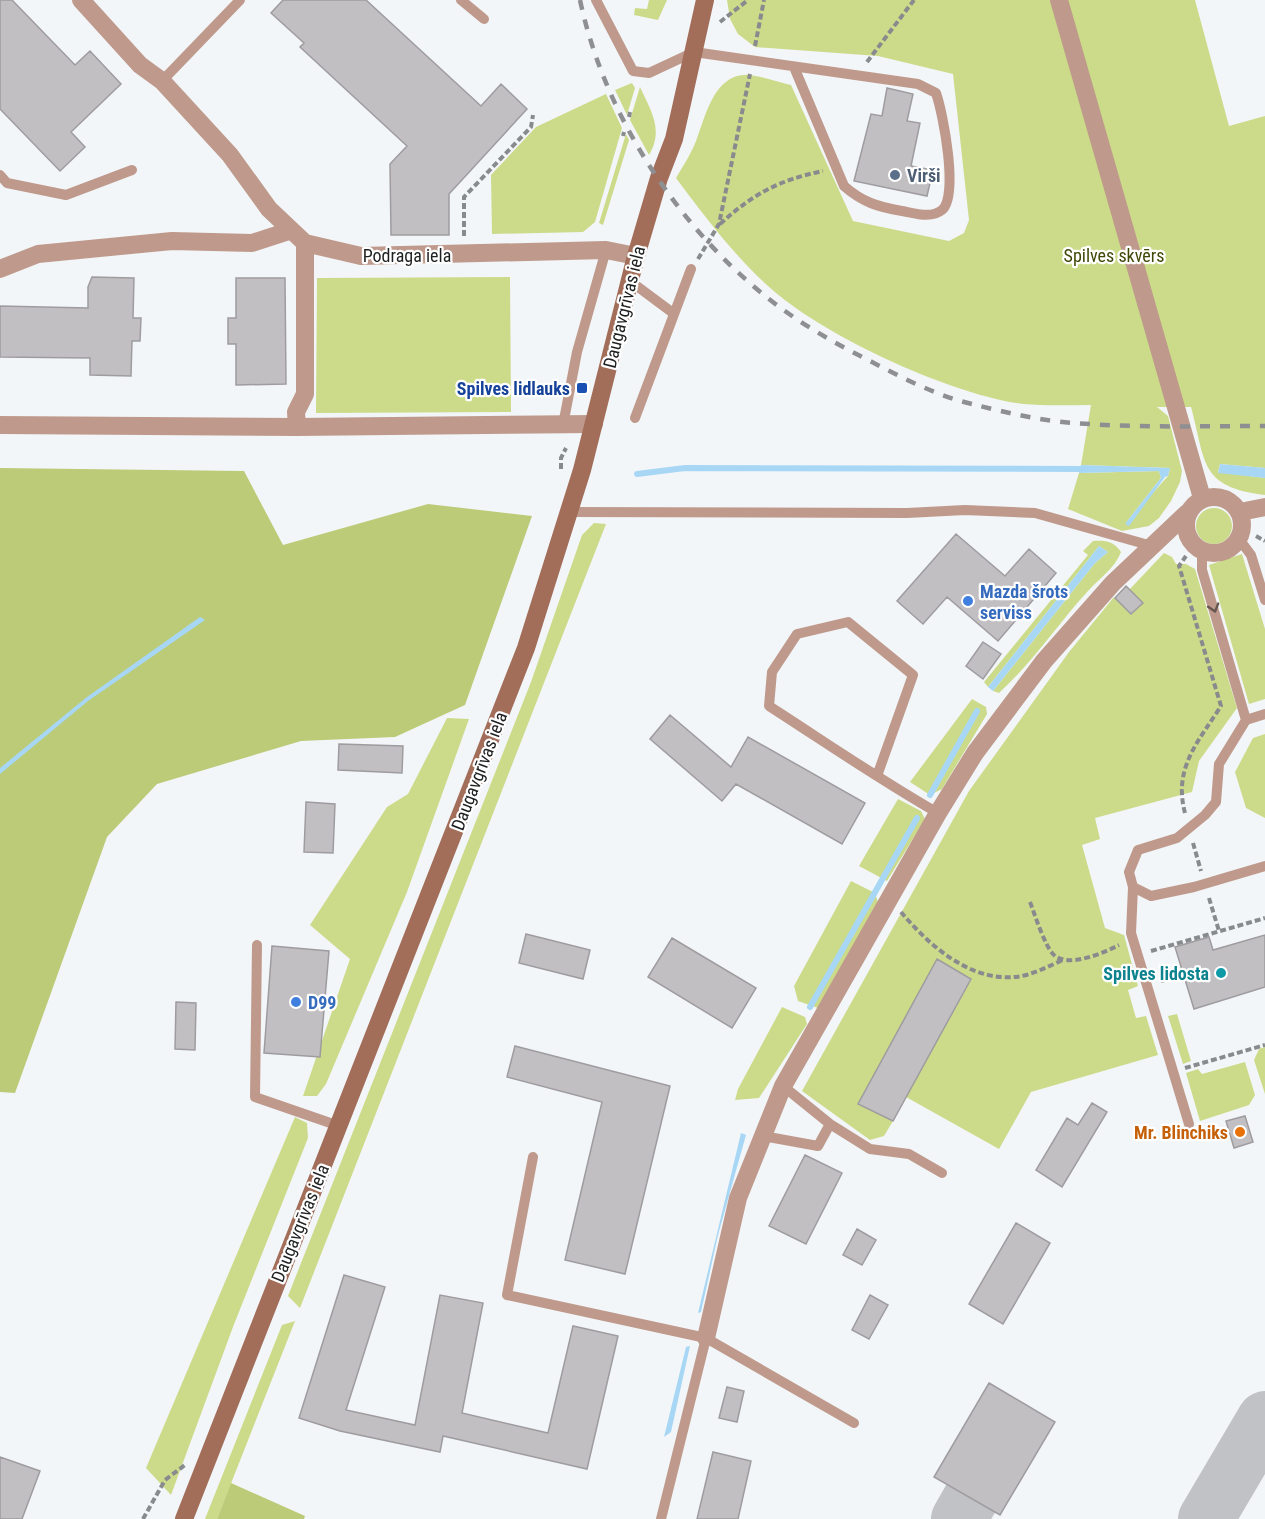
<svg xmlns="http://www.w3.org/2000/svg" width="1265" height="1519" font-family="'Roboto Condensed',sans-serif">
	<style>
		.green { fill: #ccdb89 }
		.forest { fill: #bccb78 }
		.water { fill: #a7d7f5 }
		.lines { fill: none; stroke-linecap: round; stroke-linejoin: round }
		.stream { stroke: #a7d7f5; stroke-width: 6 }
		.taxiway { stroke: #c0c2c5; stroke-width: 56 }
		.building { fill: #c2bfc2; stroke: #9f9c9f; stroke-width: 1.5 }
		.path { stroke: #888b8d; stroke-width: 4; stroke-dasharray: 6 3; stroke-linecap: butt }
		.lane { stroke: #bf9a8c; stroke-width: 10 }
		.street { stroke: #bf9a8c; stroke-width: 18 }
		.secondary { stroke: #a26d59; stroke-width: 18 }
		.rail { stroke: #8d8f91; stroke-width: 4.5; stroke-dasharray: 10 10; stroke-linecap: butt }
		.oneway { stroke: #665651 }
		.service-dot { fill: #5c6f8a; stroke: #fff; stroke-width: 2 }
		.transit-dot { fill: #1a4fb4; stroke: #fff; stroke-width: 2 }
		.shop-dot { fill: #3f7fe0; stroke: #fff; stroke-width: 2 }
		.culture-dot { fill: #0f9aa8; stroke: #fff; stroke-width: 2 }
		.food-dot { fill: #e8710a; stroke: #fff; stroke-width: 2 }
		.labels { text-anchor: middle; dominant-baseline: central; stroke-width: 4.5; stroke-linejoin: round; paint-order: stroke }
		.service-label { font-size: 18px; font-weight: bold; fill: #4e5e75; stroke: #fff; text-anchor: start }
		.street-label { font-size: 18px; fill: #1e1f20; stroke: #fff }
		.park-label { font-size: 18px; fill: #404807; stroke: #fff }
		.transit-label { font-size: 18px; font-weight: bold; fill: #164399; stroke: #fff; text-anchor: end }
		.shop-label { font-size: 18px; font-weight: bold; fill: #366cbe; stroke: #fff; text-anchor: start }
		.culture-label { font-size: 18px; font-weight: bold; fill: #0d838f; stroke: #fff; text-anchor: end }
		.food-label { font-size: 18px; font-weight: bold; fill: #c56008; stroke: #fff; text-anchor: end }
	</style>
	<rect width="100%" height="100%" fill="#f2f6f9"/>
	<path class="green" d="M649,0H667L658,20L634,15L635,8L647,9Z
		M727,0H1195L1229,126L1265,116V468L1220,464L1218,472L1265,478V495C1199,487 1206,462 1191,407H1157L1168,416L1182,471L1180,482L1171,501L1159,518L1149,526L1122,531L1068,509L1079,473L1159,471L1161,478L1125,524L1168,476L1170,468L1081,465L1091,405C1069,405 1045,406 1023,404C951,395 821,335 768,286C733,254 705,217 676,178C683,166 691,154 696,141C706,116 714,72 750,75C764,77 778,82 791,85L853,221L949,241L964,233L969,220L953,74L878,56L755,47L738,34L730,19Z
		M632,83L635,88L627,115L615,90Z
		M640,87C651,111 664,130 649,155L630,120Z
		M606,94L622,128L595,222L583,232L492,234L491,175L536,127Z
		M626,134L629,140L603,225L599,223Z
		M510,277L511,412L316,413L317,278Z
		M1196 526a18 18 0 1 1 36 0a18 18 0 1 1-36 0Z
		M594,523L606,524L300,1308L288,1296L531,682L582,535Z
		M1093,541C1105,540 1114,541 1121,552C1115,568 1099,579 1088,591C1057,625 1033,662 999,693L993,691L1095,563L1108,552L1099,546L988,687L984,682L1088,555L1083,551Z
		M1164,553L1172,557L1176,564H1186L1195,569L1237,708L1199,761L1192,792L1095,818L1100,839L1082,845L1105,928L1124,935L1138,986L1128,990L1136,1018L1146,1016L1158,1055L1031,1092L999,1149L906,1097L971,980L937,959L858,1104L893,1121L884,1136L870,1140L802,1091L969,791L1069,652L1114,597L1131,614L1142,604L1129,590Z
		M1242,554L1265,629V699L1249,704L1209,565Z
		M972,699L986,707L987,714L942,789L930,795L910,782Z
		M447,718L469,719L407,892L326,1084L317,1096H303L350,959L310,925L387,807L408,794Z
		M1265,734V818L1246,808L1235,772L1253,738Z
		M898,799L921,811L925,819L887,881L859,866Z
		M851,881L875,893L878,902L818,1008L798,1001L794,986Z
		M782,1007L805,1017L807,1024L759,1098L735,1100L738,1089Z
		M1177,1014L1191,1061L1183,1064L1168,1016Z
		M1265,1047V1094L1254,1060L1259,1049Z
		M1245,1062L1255,1095L1249,1105L1200,1121L1186,1073L1198,1069L1202,1074Z
		M295,1117L307,1123L308,1138L233,1327L171,1495L146,1468Z
		M295,1321L217,1519H205L282,1325Z"/>
	<path class="forest" d="M0,468L244,471L283,545L428,504L532,516L465,705L395,737L301,741L157,784L107,837L15,1093L0,1092Z
		M231,1483L305,1516L304,1519H217Z"/>
	<path class="water" d="M1220,464L1265,468V478L1218,473Z
		M1081,465L1170,468L1168,476L1165,477L1129,526L1125,524L1161,478L1159,471L1079,473Z
		M1099,546L1108,552L1095,563L993,691L988,687Z
		M200,617L205,620L88,701L0,774V768L87,697Z
		M741,1133L746,1135L718,1235L701,1312L698,1313Z
		M690,1346L671,1432L664,1437L686,1347Z"/>
	<g class="lines">
		<path class="stream" d="M637,474L685,468L1086,469
			M930,795L977,711
			M810,1007L917,818"/>
		<path class="taxiway" d="M959,1519L971,1498
			M1206,1519L1265,1419"/>
	</g>
	<path class="building" d="M0,0H12L75,65L90,51L121,84L71,132L85,147L60,171L0,109Z
		M283,0H366L481,106L501,84L527,109L449,194V235H391L390,164L407,146L300,47L304,43L271,13Z
		M887,88L913,94L907,121L920,123L911,166L933,170L927,196L854,181L871,114L882,116Z
		M92,277L134,278L133,318H141L140,341H132L131,376L90,375V358L0,357V306L88,308V287Z
		M236,278H285L286,384L236,385V344H228V318H236Z
		M956,534L1005,576L1029,549L1056,573L998,641L947,597L923,624L897,601Z
		M1126,586L1143,603L1131,614L1115,598Z
		M983,642L1001,654L983,679L966,666Z
		M670,715L731,767L748,737L865,803L842,844L736,784L722,801L650,739Z
		M339,744L403,746L402,773L338,770Z
		M306,802L335,804L333,853L304,852Z
		M526,934L590,950L583,979L519,963Z
		M1265,935V987L1194,1009L1175,947L1209,937L1213,950Z
		M672,938L756,988L732,1028L648,977Z
		M272,946L329,951L320,1057L264,1053Z
		M937,959L971,979L893,1121L858,1104Z
		M176,1002L196,1003L195,1050L175,1049Z
		M515,1046L670,1086L625,1274L565,1260L602,1102L507,1077Z
		M1092,1103L1107,1112L1062,1187L1036,1170L1067,1118L1078,1125Z
		M1245,1116L1253,1142L1234,1148L1226,1121Z
		M805,1155L842,1173L806,1244L769,1226Z
		M1016,1223L1050,1243L1003,1324L969,1304Z
		M857,1229L876,1240L862,1265L843,1255Z
		M344,1275L385,1287L346,1410L415,1425L440,1295L483,1303L462,1413L548,1433L573,1326L618,1336L587,1469L443,1436L440,1452L340,1431L299,1418Z
		M870,1295L888,1305L869,1339L852,1330Z
		M989,1383L1055,1422L1000,1515L934,1477Z
		M727,1387L744,1391L737,1422L719,1418Z
		M713,1452L751,1461L738,1519H697Z
		M0,1457L40,1471L22,1519H0Z"/>
	<g class="lines">
		<path class="path" d="M720,22L748,0
			M755,46L764,0
			M867,62L914,0
			M629,117L630,112
			M623,136L624,132
			M720,224C753,194 779,180 823,171
			M464,236V197L531,127L533,115
			M698,259L719,224L750,74
			M561,469V458L566,448
			M1256,536L1265,541
			M1185,813C1173,768 1198,742 1221,706L1179,566L1186,556
			M1193,843L1201,871
			M1209,898L1219,931
			M1030,902C1035,915 1044,944 1053,954C1066,969 1104,953 1119,945
			M901,912C928,944 968,981 1015,977C1030,976 1049,966 1063,960
			M1151,951L1265,918
			M1161,981L1178,976
			M1185,1068L1265,1045
			M143,1519L165,1480L185,1465"/>
		<path class="lane" d="M461,0L484,19
			M596,0L633,71L649,73L694,52L918,84L936,93C943,113 959,196 942,210C931,219 914,213 902,211C878,207 862,202 844,186L794,67
			M162,81L240,0
			M0,175L7,183L66,195L132,170
			M630,281L673,313
			M635,418L691,269
			M563,425L577,352L606,250
			M569,512L907,513L965,510L1035,513L1152,546
			M1239,539L1251,555L1265,600
			M1202,551V570L1246,720
			M1265,714L1246,720L1219,764L1216,802L1205,815L1177,838L1138,850L1129,872L1133,887L1151,896L1194,887L1265,866
			M877,776L913,675L848,622L797,634L772,672L769,706C825,742 880,780 938,813
			M1133,887L1131,933L1189,1124
			M257,945L255,1097L339,1126
			M783,1086L830,1124L870,1149L909,1154L942,1173
			M763,1136L818,1146L830,1124
			M533,1157L507,1295L706,1338L854,1423
			M661,1519L706,1338"/>
		<path class="street" d="M81,0L140,65L162,81L230,155L269,209L305,243L361,256L606,250L636,256
			M1059,0L1202,498
			M0,269L38,254L172,241L252,243L289,231
			M0,425L297,427L594,424
			M297,427L296,412L305,394V243
			M1186 525a28 28 0 1 1 56 0a28 28 0 1 1-56 0Z
			M1240,512L1265,507
			M706,1338L738,1198L783,1086L938,813L975,753L1044,661L1113,583L1187,513"/>
		<path class="secondary" d="M184,1519L526,648L582,470L636,256L659,178L674,139L705,0"/>
		<path class="rail" d="M580,0C604,113 675,223 764,295C797,322 834,343 872,362C903,378 937,396 972,404C1004,412 1041,421 1074,423C1138,428 1202,426 1265,426"/>
	</g>
	<defs><path id="oneway-chevron" d="M-2-3.5L2.5 0L-2 3.5" fill="none" stroke-width="1.6" stroke-linecap="round" stroke-linejoin="round" transform="scale(1.5)"/></defs>
	<use class="oneway" href="#oneway-chevron" transform="translate(1214 608) rotate(73)"/>
	<circle class="service-dot" cx="895" cy="175" r="6"/>
	<rect class="transit-dot" x="576" y="382" width="12" height="12" rx="3"/>
	<g class="shop-dot">
		<circle cx="968" cy="601" r="6"/>
		<circle cx="296" cy="1002" r="6"/>
	</g>
	<circle class="culture-dot" cx="1221" cy="973" r="6"/>
	<circle class="food-dot" cx="1240" cy="1132" r="6"/>
	<g class="labels">
		<g class="service-label">
			<text x="907" y="175">Virši</text>
		</g>
		<g class="street-label">
			<text x="407" y="255">Podraga iela</text>
			<text transform="translate(624 307) rotate(-76)">Daugavgrīvas iela</text>
			<text transform="translate(479 771) rotate(-69)">Daugavgrīvas iela</text>
			<text transform="translate(300 1223) rotate(-68)">Daugavgrīvas iela</text>
		</g>
		<g class="park-label">
			<text x="1114" y="255">Spilves skvērs</text>
		</g>
		<g class="transit-label">
			<text x="570" y="388">Spilves lidlauks</text>
		</g>
		<g class="shop-label">
			<text x="980" y="591">Mazda šrots<tspan x="980" dy="21">serviss</tspan></text>
			<text x="308" y="1002">D99</text>
		</g>
		<g class="culture-label">
			<text x="1209" y="973">Spilves lidosta</text>
		</g>
		<g class="food-label">
			<text x="1228" y="1132">Mr. Blinchiks</text>
		</g>
	</g>
</svg>
